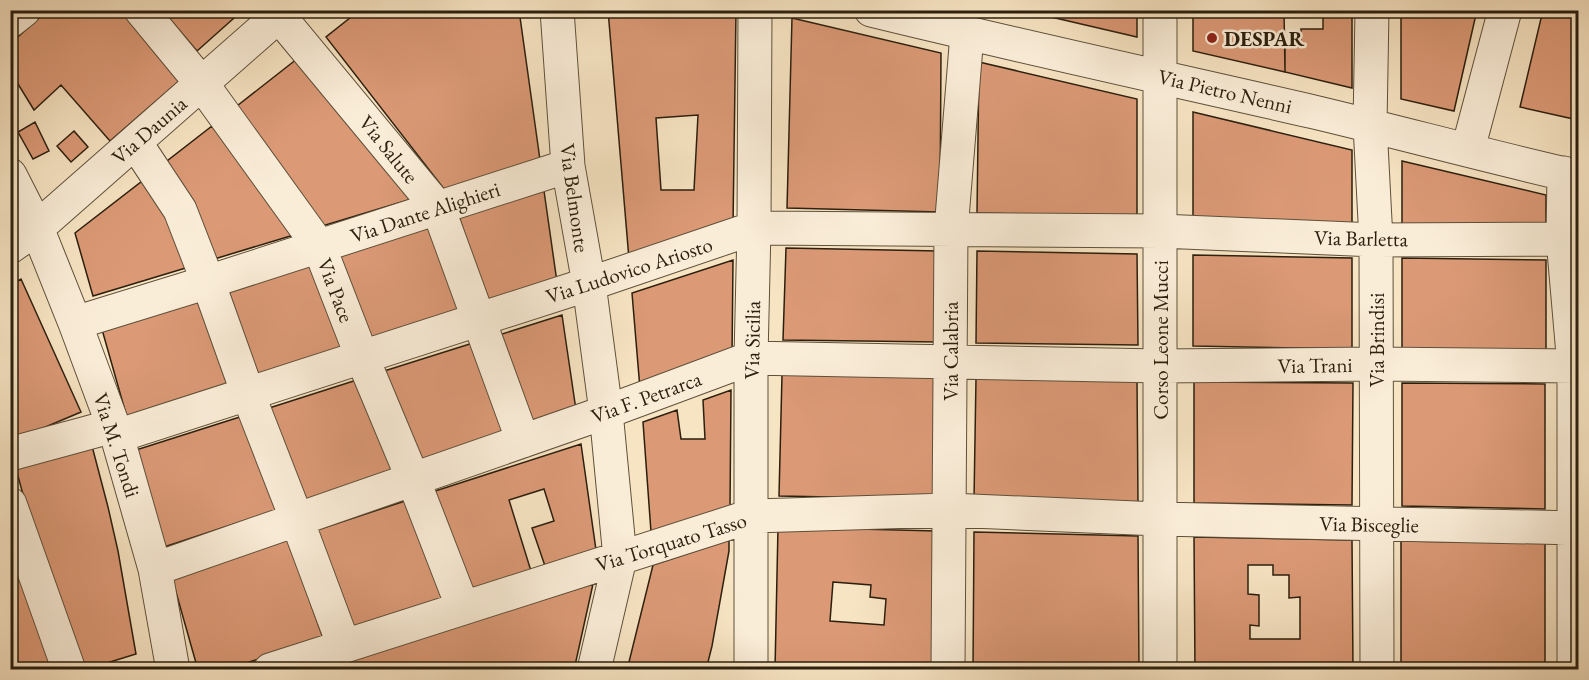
<svg xmlns="http://www.w3.org/2000/svg" width="1589" height="680" font-family="'EB Garamond',serif">
	<style>
		.building { fill: #db9976; stroke: #2b1f0e; stroke-width: 1.5; fill-rule: evenodd }
		.lines { fill: none; stroke-linecap: round; stroke-linejoin: round }
		.minor-casing { stroke: #5e503b; stroke-width: 35 }
		.minor { stroke: #faedd8; stroke-width: 33 }
		.poi-dot { fill: #8f2418; stroke: #faedd8; stroke-width: 2 }
		.labels { text-anchor: middle; dominant-baseline: central; stroke-width: 5; stroke-linejoin: round; paint-order: stroke }
		.poi-label { font-size: 21px; font-weight: bold; fill: #2b1f0e; stroke: #faedd8; text-anchor: start }
		.street-label { font-size: 21px; fill: #2b1f0e; stroke: #faedd8 }
	</style>
	<rect width="100%" height="100%" fill="#f7e4c3"/>
	<filter id="stains"><feTurbulence type="fractalNoise" baseFrequency=".00333" numOctaves="4"/><feColorMatrix values="0 0 0 0 .2 0 0 0 0 .09 0 0 0 0 .02 0 0 0 .5 -.17"/></filter>
	<radialGradient id="worn" r=".72"><stop offset=".6" stop-color="#630" stop-opacity="0"/><stop offset="1" stop-color="#630" stop-opacity=".3"/></radialGradient>
	<path class="building" d="M48,10H129L185,76L110,141L61,85L34,110L10,71V44Z
		M162,10H243L197,51Z
		M360,10H519L540,160L444,189L326,37Z
		M608,10H736L733,225L629,259ZM698,115L694,190H661L656,118Z
		M1021,10H1137V37Z
		M1193,10H1284L1285,72L1193,51Z
		M1323,10H1352V88L1285,72V47H1301V29H1323Z
		M1401,10H1477L1454,111L1401,99Z
		M1543,10H1578V120L1520,107Z
		M792,18L941,53L940,212L787,208Z
		M302,55L415,198L319,227L228,113Z
		M979,62L1137,99V217L977,213Z
		M1193,112L1352,150V223L1193,218Z
		M35,122L49,151L33,159L18,132Z
		M212,126L297,234L211,260L167,161Z
		M74,131L88,147L71,162L57,146Z
		M1402,161L1546,195V228L1402,224Z
		M150,175L189,267L93,296L75,233Z
		M544,191L557,282L489,304L459,217Z
		M432,225L462,312L369,343L334,255Z
		M786,248L939,251V342L783,340Z
		M977,251L1137,254L1138,345L976,343Z
		M1193,255L1352,258V349L1193,346Z
		M1402,258L1546,260V353L1402,350Z
		M733,260L732,357L640,389L632,293Z
		M314,261L349,349L255,380L221,289Z
		M21,279L81,412L10,442V285Z
		M200,296L233,387L128,421L101,326Z
		M562,315L576,410L530,426L499,335Z
		M473,343L504,434L417,463L381,372Z
		M782,375L939,377L938,499L779,496Z
		M976,378L1137,380L1138,502L974,500Z
		M360,379L396,470L300,502L266,409Z
		M1194,382L1353,383L1352,505L1194,503Z
		M1402,383L1545,384V509L1402,506Z
		M731,390L730,508L651,532L643,422L677,410L681,439H705L703,400Z
		M243,416L277,510L164,547L136,450Z
		M581,444L596,550L545,566L532,528L554,521L544,489L509,500L531,571L468,591L429,493Z
		M92,446L108,507L118,551L136,654L84,670L43,568L15,465Z
		M408,500L447,598L347,630L311,532Z
		M778,527L937,531L936,670H775ZM833,582L871,585L870,597L886,599L884,625L830,621Z
		M974,532L1138,536L1139,670H973Z
		M1194,537L1352,540L1353,670H1195ZM1248,565H1273V575H1289V598L1300,597V639H1250V625L1259,626V595L1248,594Z
		M10,540L57,670H10Z
		M288,540L323,638L225,670H198L172,578Z
		M729,540V551L712,646L706,670H627L653,565Z
		M1401,541L1545,543V670H1401Z
		M593,584L574,670H317L477,620Z"/>
	<g class="lines">
		<defs>
			<path id="minor" d="M141,10L202,84L319,246L362,357L413,479L463,608
				M274,10L438,208L523,441
				M557,10L568,166L589,284L606,412L620,558L594,670
				M871,10C1018,46 1166,78 1314,112C1402,133 1490,157 1578,177
				M1372,10L1370,125L1376,240L1377,670
				M10,21L24,10
				M135,142L180,210L208,282L248,394L297,520L344,646
				M1468,149L1505,10
				M1564,173L1563,239L1574,366V670
				M10,175L37,228L75,323L117,436L155,569L173,670
				M10,247L37,228L285,10
				M75,323L208,282L568,166
				M117,436L589,284L754,228L1160,231L1376,240L1563,239
				M10,454L113,426
				M10,504L69,670
				M155,569L606,412L751,358L1160,366L1376,364L1578,366
				M270,670L751,516L949,510L1159,519L1578,528
				M751,670V358L754,228L755,10
				M948,670L951,230L967,34
				M1160,670V10"/>
		</defs>
		<use href="#minor" class="minor-casing"/>
		<use href="#minor" class="minor"/>
	</g>
	<circle class="poi-dot" cx="1212" cy="38" r="6"/>
	<g class="labels">
		<g class="poi-label">
			<text x="1224" y="38">DESPAR</text>
		</g>
		<g class="street-label">
			<text transform="translate(1225 91) rotate(13)">Via Pietro Nenni</text>
			<text transform="translate(149 130) rotate(-41)">Via Daunia</text>
			<text transform="translate(389 149) rotate(51)">Via Salute</text>
			<text transform="translate(575 198) rotate(82)">Via Belmonte</text>
			<text transform="translate(425 212) rotate(-18)">Via Dante Alighieri</text>
			<text transform="translate(1361 238) rotate(1)">Via Barletta</text>
			<text transform="translate(629 270) rotate(-18)">Via Ludovico Ariosto</text>
			<text transform="translate(336 290) rotate(69)">Via Pace</text>
			<text transform="translate(752 340) rotate(-89)">Via Sicilia</text>
			<text transform="translate(1160 340) rotate(-90)">Corso Leone Mucci</text>
			<text transform="translate(1376 340) rotate(-90)">Via Brindisi</text>
			<text transform="translate(950 351) rotate(-90)">Via Calabria</text>
			<text transform="translate(1315 365) rotate(-1)">Via Trani</text>
			<text transform="translate(646 397) rotate(-20)">Via F. Petrarca</text>
			<text transform="translate(117 445) rotate(72)">Via M. Tondi</text>
			<text transform="translate(1369 524) rotate(1)">Via Bisceglie</text>
			<text transform="translate(671 542) rotate(-17)">Via Torquato Tasso</text>
		</g>
	</g>
	<rect width="1589" height="680" fill="none" stroke="#f7e4c3" stroke-width="36"/>
	<rect x="12" y="12" width="1565" height="656" fill="none" stroke="#2b1f0e" stroke-width="3"/>
	<rect x="18" y="18" width="1553" height="644" fill="none" stroke="#2b1f0e" stroke-width="1.5"/>
	<rect width="100%" height="100%" filter="url(#stains)"/>
	<rect width="100%" height="100%" fill="url(#worn)"/>
</svg>
